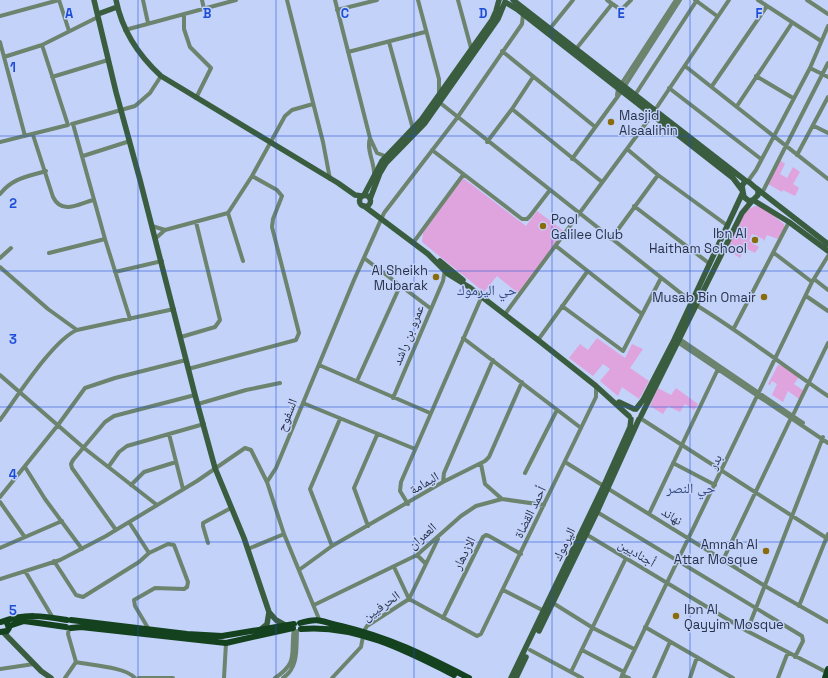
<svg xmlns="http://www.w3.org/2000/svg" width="828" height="678" font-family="'Space Grotesk','Noto Naskh Arabic',sans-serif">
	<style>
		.green { fill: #dfa4dd }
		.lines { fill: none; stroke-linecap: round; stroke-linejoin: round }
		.street { stroke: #6c836e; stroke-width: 4 }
		.secondary { stroke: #3a5d3f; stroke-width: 5.5 }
		.primary { stroke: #14421e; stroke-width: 6 }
		.grid { fill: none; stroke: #1d4ed8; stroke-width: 1; stroke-opacity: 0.55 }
		.poi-dot { fill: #8b6c0d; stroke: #c3d2f9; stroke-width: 1.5 }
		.labels { text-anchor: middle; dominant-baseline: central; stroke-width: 3; stroke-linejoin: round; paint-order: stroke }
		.poi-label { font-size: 13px; fill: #29324b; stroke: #c3d2f9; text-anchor: end }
		.street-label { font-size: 13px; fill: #29324b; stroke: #c3d2f9 }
		.neighbourhood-label { font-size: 14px; fill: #364a80; stroke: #c3d2f9 }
		.grid-label { font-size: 13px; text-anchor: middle; font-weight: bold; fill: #1d4ed8; stroke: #c3d2f9; stroke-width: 3; stroke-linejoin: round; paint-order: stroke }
	</style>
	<rect width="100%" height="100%" fill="#c3d2f9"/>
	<path class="green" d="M780,160L785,164L780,174L787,178L793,167L800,172L793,184L799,188L795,196L783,190L782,192L768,184Z
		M463,178L526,226L537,211L564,231L519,294L497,276L484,292L422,242L423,233Z
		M756,206H761L784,224V228L778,239L767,235L764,241L763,239L752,234L749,241L759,247L755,253L745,248L740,258L727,249L746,210Z
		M597,338L625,358L632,344L643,349L630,368L649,381L639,399L622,387L618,396L600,381L610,369L603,364L593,376L569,358L580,344L588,350Z
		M778,365L783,366L799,377L794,384L804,391L799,399L788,391L783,402L772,395L777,384L772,381L770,385L768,384Z
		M658,388L671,395L676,388L698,404L694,410L685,404L680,412L668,406L663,414L650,406Z"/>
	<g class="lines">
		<path class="street" d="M143,0L148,23
			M202,0L204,9
			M287,0L323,142L330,179
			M335,0L370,138L377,153L385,156
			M418,0L439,79V93
			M458,0L471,48
			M607,0L621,10L631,0
			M695,0L717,16
			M758,0L821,41
			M807,0L828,14
			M337,10L377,0
			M184,14V29L190,47L211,68L196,98
			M0,16L59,0L69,31
			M125,30L236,0
			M548,31L573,0
			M0,42L25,136
			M389,42L413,129
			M576,49L612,4
			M502,51L594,126
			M348,52L425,32
			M4,57L42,45L98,17
			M685,66L828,179
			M810,68L828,77
			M756,76L793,98
			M52,77L108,60
			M712,86L767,6
			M669,88L761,159
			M617,95L618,89L676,0
			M635,95L697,0
			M439,102L692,302
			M737,106L792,23
			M512,109L602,182
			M655,110L729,0
			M72,124L135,106L150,93L161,76
			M73,124L105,239L130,319
			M814,126L828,133
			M33,135L53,197C62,215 79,204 93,200
			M370,138C366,150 375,163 374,175
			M0,142L68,125L42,45
			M487,142L512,109L533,77
			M627,149L658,175L728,226
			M432,150L522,219H527L530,216L550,190
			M797,155L828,97
			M83,156L130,141
			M572,159L621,92L680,0
			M748,181L756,170L810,68L828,26
			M762,193L828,63
			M0,194C13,178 26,177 46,171
			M634,206L710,264
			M228,213L243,261
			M152,226L165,230
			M156,238L165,230L228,213L252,176L285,116L292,110L313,104
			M611,239L658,175
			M413,243L463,175
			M556,246L642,314
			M49,253L105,239
			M774,253L812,282
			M0,258L11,248
			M364,258L430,308
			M0,267L48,309L77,330
			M115,272L162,261
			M814,279L828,290
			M806,296L828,311
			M696,305C742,333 784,366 828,396
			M562,306L623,351L661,278
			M505,314L652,115
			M734,328L789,222
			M181,337L215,327L220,320L196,222
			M463,338L581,428
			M678,338L803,423
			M538,340L587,272
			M676,341L828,443
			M319,365L430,413
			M188,369L296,340L299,333L272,227L273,219L282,196L277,190L252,176
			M0,375L84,448L157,505
			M357,381L400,286
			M393,398L443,281L445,270
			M303,403L415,449
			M198,404L246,390L280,383
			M793,415L828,343
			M640,418L828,539
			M0,420C17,397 53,340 77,330L174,309
			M169,434L183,489
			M565,462L765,586L828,622
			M673,463L715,485
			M481,464L485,484L502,499
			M109,466L119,452L127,446L204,424
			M25,467L45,499L82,549
			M525,473L557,410
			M443,482L444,473L493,360
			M131,485L144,472L176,462
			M0,497L58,425L85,388L115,378L186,360
			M0,502L24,536
			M408,504L400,491L401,482L482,296
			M597,512L802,636L803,641L795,657
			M649,514L718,369
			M368,526L354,488L377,435
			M116,530L72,468L71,464L73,460L105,422L114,416L195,395
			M584,533L747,631L828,673
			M208,543L203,526V523L231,508
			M332,546L310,489L340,419
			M0,548L62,521
			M248,549L284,534
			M417,555L425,563
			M723,560L791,418
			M54,561L76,595L83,597L139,562L149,553L129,522
			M394,567L409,599L477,636L481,634L581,428L596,397V386
			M299,570L332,546L443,482L485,461L489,457L522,382
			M25,571L53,618
			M0,579L60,560L106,536L197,481L245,448L251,450L267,482
			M503,590L546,612
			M553,603L593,628L634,649
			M314,605L417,555L461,516L476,506L502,499L544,505
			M799,606L828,534
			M443,618L483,537L486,535L489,536L521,554
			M319,619L284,534L267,482L276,468L354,280L384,213L457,118L522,24L523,14
			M645,627L733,678
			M148,628L135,606L134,600L155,588L184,589L187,587L188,582L174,545L168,544L149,553
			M747,631L823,437
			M530,650L582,678
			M582,650L624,672
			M76,662C90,665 126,667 135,678
			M0,669L34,664
			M571,672L626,558
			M622,675L629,678
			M65,678L76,662L68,634L69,628
			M139,678H173
			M224,678L226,643
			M275,678C299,662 290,654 294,629
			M283,678C299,667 296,648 297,631
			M332,678L361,647L364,631L367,626L409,599L438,539
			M621,678L812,282L828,256
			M654,678L670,642
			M690,678L697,657
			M778,678L788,652"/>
		<path class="secondary" d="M94,0L116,92L140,180L195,395L215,468L244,538L269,612L276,620L285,625
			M116,0C122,30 138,55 161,76L338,183L355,195L362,196
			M513,0L746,181
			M505,2L518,10L733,178L742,190
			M98,14L117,7
			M745,181L749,182L758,190V195L753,200L749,201L744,197L742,186Z
			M756,188L828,244
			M364,195L382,161L421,120L492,20L496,11L499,0
			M359.5 201a5.5 5.5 0 1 1 11 0a5.5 5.5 0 1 1-11 0Z
			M370,199L380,173L386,163L425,123L498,19L505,2
			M753,200L789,222L828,251
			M364,206L428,254L448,274L469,287L538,340L596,386L629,416
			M440,261L463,280
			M619,402L634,409
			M636,409L643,400L674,340L743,192
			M641,416L742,213L752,201
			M260,630L267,624L269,612
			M539,631L597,512L639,419
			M4,633L41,671L51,678
			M511,678L604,485L630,427L631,419
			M516,678L526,657"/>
		<path class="primary" d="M71,620L187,634L222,636L294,624
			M1,622C25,613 43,616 67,620
			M300,623C320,617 322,622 341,626C391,638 424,655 469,678
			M9,626L24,621L66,627
			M71,628L81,627L226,643L293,628
			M301,629C355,624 407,651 454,675
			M0,632L7,631L9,628L7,623
			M825,678L828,669"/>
	</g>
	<path class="grid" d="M138,0V678M276,0V678M414,0V678M552,0V678M690,0V678M0,136H828M0,271H828M0,407H828M0,542H828"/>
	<g class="poi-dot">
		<circle cx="611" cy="122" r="4"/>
		<circle cx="543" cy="226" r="4"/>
		<circle cx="755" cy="240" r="4"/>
		<circle cx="436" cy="277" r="4"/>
		<circle cx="764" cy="297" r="4"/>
		<circle cx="766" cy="551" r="4"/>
		<circle cx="676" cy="616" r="4"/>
	</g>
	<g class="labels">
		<g class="poi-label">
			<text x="619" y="115" text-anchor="start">Masjid<tspan x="619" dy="15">Alsaalihin</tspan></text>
			<text x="551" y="219" text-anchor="start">Pool<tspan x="551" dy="15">Galilee Club</tspan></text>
			<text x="747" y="233">Ibn Al<tspan x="747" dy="15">Haitham School</tspan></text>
			<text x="428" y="270">Al Sheikh<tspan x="428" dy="15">Mubarak</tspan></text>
			<text x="756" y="297">Musab Bin Omair</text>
			<text x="758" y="544">Amnah Al<tspan x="758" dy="15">Attar Mosque</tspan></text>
			<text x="684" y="609" text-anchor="start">Ibn Al<tspan x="684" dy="15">Qayyim Mosque</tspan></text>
		</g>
		<g class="street-label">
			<text transform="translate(408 335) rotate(-68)">عمرو بن راشد</text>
			<text transform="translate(287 415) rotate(-68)">السفوح</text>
			<text transform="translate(715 462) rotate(-64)">بدر</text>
			<text transform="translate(424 483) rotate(-31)">اليمامة</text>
			<text transform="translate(530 512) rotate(-64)">أحمد القضاة</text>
			<text transform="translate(672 516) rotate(32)">نهاند</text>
			<text transform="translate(422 536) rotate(-41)">العمران</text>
			<text transform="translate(564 544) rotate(-64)">اليرموك</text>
			<text transform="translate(464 553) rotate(-63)">الازدهار</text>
			<text transform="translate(637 553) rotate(31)">أجناديين</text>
			<text transform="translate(381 606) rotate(-35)">الحرفيين</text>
		</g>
		<g class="neighbourhood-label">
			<text x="487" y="290">حي اليرموك</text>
			<text x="691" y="488">حي النصر</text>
		</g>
	</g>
	<g class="grid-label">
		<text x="69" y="18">A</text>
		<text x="207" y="18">B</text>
		<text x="345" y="18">C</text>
		<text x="483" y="18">D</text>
		<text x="621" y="18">E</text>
		<text x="759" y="18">F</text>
		<text x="13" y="72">1</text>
		<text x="13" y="208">2</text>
		<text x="13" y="344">3</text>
		<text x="13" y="479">4</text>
		<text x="13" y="615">5</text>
	</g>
</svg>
